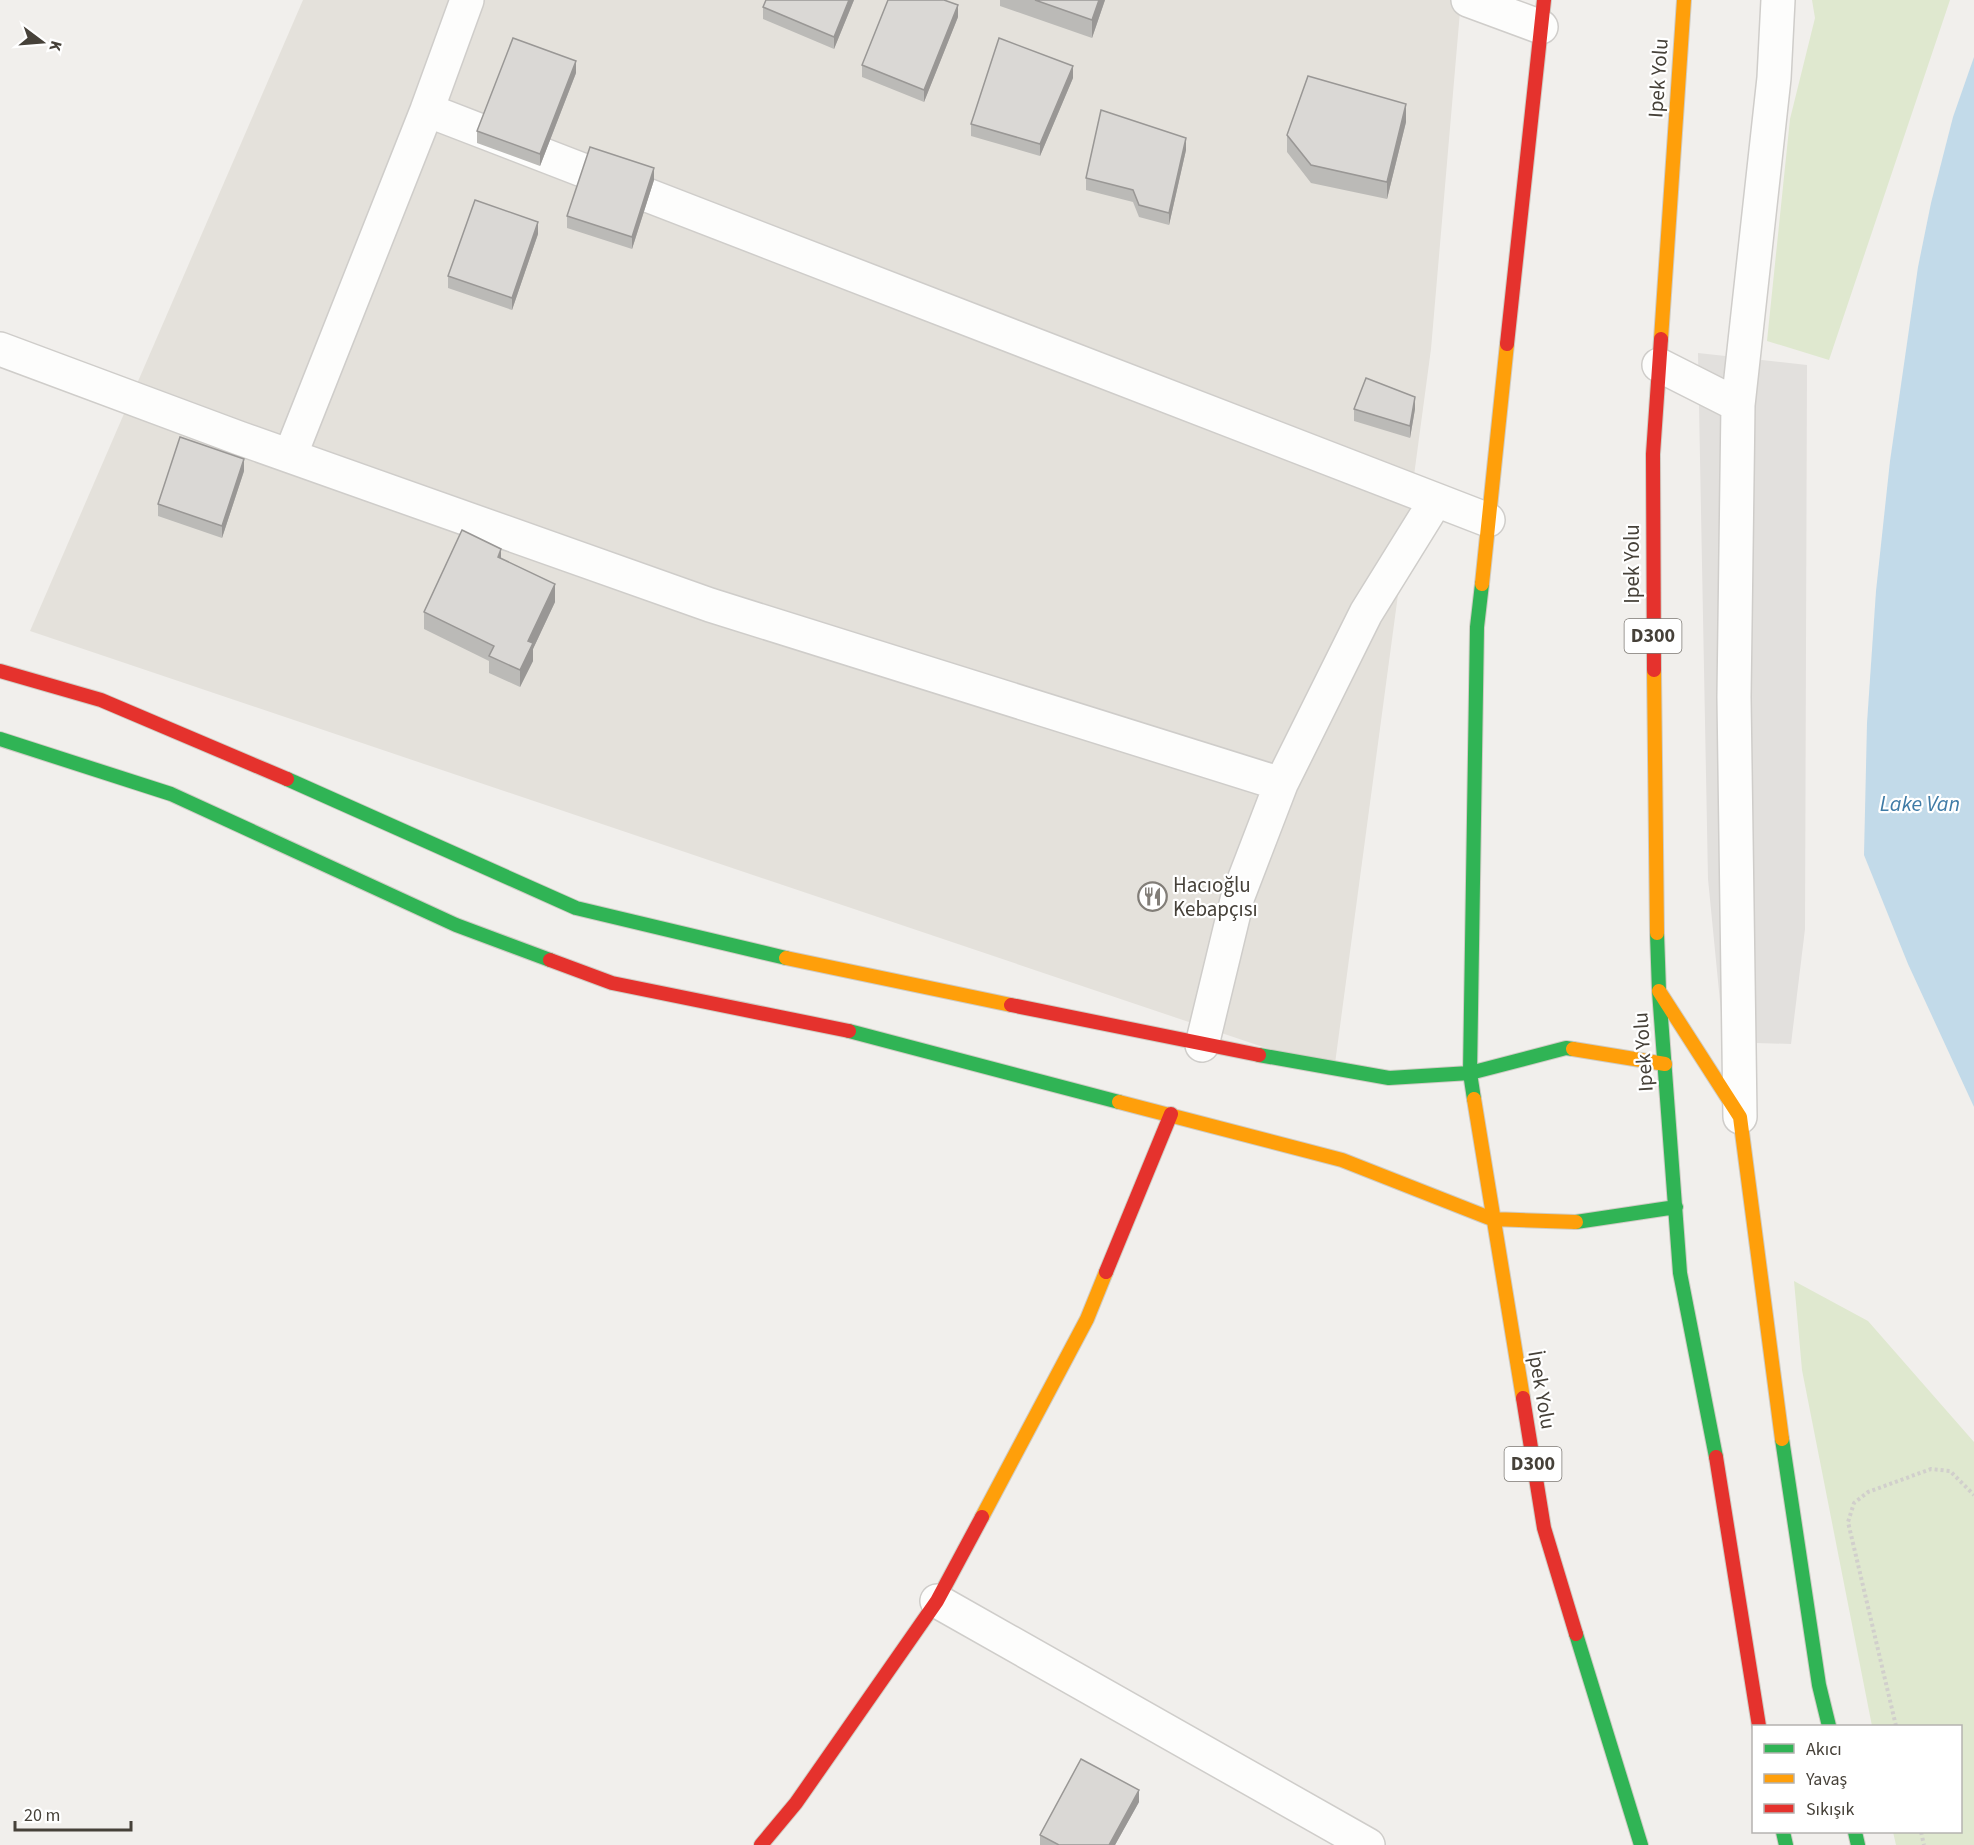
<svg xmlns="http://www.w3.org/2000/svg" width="1974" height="1845" font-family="'Source Sans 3',sans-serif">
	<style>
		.residential { fill: #e4e1db }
		.green { fill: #dfe8cf }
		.parking { fill: #e2e0dd }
		.water { fill: #c2dae9 }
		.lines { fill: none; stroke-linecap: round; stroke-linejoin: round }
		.street-casing { stroke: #cfcdca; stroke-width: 36 }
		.fast-casing { stroke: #cfccc4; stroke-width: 16 }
		.slow-casing { stroke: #cfccc4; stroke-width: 16 }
		.jam-casing { stroke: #cfccc4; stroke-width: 16 }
		.path { stroke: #d1cfcc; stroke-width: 4; stroke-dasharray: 3 3; stroke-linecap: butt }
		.street { stroke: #fdfdfc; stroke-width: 33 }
		.fast { stroke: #30b455; stroke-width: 14 }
		.slow { stroke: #ff9f0a; stroke-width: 14 }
		.jam { stroke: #e5322d; stroke-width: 14 }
		.wall { fill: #bbbab7 }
		.shaded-wall { fill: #999795 }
		.building { fill: #dad8d5; stroke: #999795; stroke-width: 1.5 }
		.labels { text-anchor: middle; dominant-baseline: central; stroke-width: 4.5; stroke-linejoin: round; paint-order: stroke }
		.shield { fill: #fff; stroke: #7e7a74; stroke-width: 1.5 }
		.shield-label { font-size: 20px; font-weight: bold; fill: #464139 }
		.street-label { font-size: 21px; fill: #464139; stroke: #fff }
		.poi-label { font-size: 21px; fill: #464139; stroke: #fff; text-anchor: start }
		.water-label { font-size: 22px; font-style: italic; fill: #3f7ba6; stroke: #fff }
	</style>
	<rect width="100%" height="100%" fill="#f1efec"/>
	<path class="residential" d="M303,0H1461L1431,349L1334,1071L30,631Z"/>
	<path class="green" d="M1812,0H1950L1829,360L1767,341L1790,119L1815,18Z
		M1794,1281L1868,1321L1974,1442V1845H1896L1893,1832H1960V1726H1872L1802,1370Z"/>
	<path class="parking" d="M1698,353L1807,365L1805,929L1791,1044L1724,1042L1708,879Z"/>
	<path class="water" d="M1974,57V1107L1908,964L1864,855L1867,723L1876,591L1890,461L1918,267L1931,203L1953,117Z"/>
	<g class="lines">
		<defs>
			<path id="street" d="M467,0L427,110L1488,520
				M1468,0L1541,27
				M0,349L239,438L710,605L1281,784
				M1659,365L1738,405
				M290,456L427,110
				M1202,1045L1238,896L1281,784L1366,613L1436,500
				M1740,1117L1734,697L1738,405L1774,78L1778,0
				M937,1601L1368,1845"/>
			<path id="fast" d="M0,739L171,794L456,925L550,960
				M287,779L576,908L786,958
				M1657,933L1659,991L1680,1273L1716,1457
				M849,1031L1119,1102
				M1259,1055L1389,1078L1470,1073L1566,1048L1573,1049
				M1474,1099L1470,1073L1477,627L1482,584
				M1576,1222L1676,1207
				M1782,1439L1819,1685L1829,1726
				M1576,1634L1641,1845
				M1783,1832L1786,1845
				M1855,1832L1858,1845"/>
			<path id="slow" d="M1661,339L1684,0
				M1482,584L1507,344
				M1654,670L1657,933
				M786,958L1011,1005
				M1659,991L1740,1117L1782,1439
				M1573,1049L1665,1064
				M1474,1099L1523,1398
				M1119,1102L1342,1160L1492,1219L1576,1222
				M982,1517L1087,1319L1106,1272"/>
			<path id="jam" d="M1507,344L1544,0
				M1654,670L1653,454L1661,339
				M0,671L101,700L287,779
				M550,960L612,983L849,1031
				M1011,1005L1259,1055
				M1106,1272L1171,1114
				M1523,1398L1544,1528L1576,1634
				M1716,1457L1759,1726
				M761,1845L796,1803L937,1601L982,1517"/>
		</defs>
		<use href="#street" class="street-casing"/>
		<use href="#fast" class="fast-casing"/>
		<use href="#slow" class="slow-casing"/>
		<use href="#jam" class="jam-casing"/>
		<path class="path" d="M1896,1726L1848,1522L1854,1503L1868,1492L1931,1469L1950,1471L1974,1495
			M1921,1832L1924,1845"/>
		<use href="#street" class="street"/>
		<use href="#fast" class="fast"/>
		<use href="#slow" class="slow"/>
		<use href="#jam" class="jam"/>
	</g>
	<path class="wall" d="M766,0H854L834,49L763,19V7Z
		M1000,0H1105L1092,38L1000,6Z
		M958,17L924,102L862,77V65Z
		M576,73L540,166L477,143V131Z
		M1073,78L1040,156L971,136V124Z
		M1406,122L1387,199L1311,183L1287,152V135Z
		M1186,150L1169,225L1139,217L1133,202L1086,190V178Z
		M654,180L632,249L567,228V216Z
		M538,234L512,310L448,288V276Z
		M1354,409H1415L1410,438L1354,421Z
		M244,471L222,538L158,516V504Z
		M501,559L555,602L533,649V661L520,687L489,673V661L424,629V612Z
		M1139,1802L1115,1845H1040V1835Z"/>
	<path class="shaded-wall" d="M849,0H854L834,49V37Z
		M1099,0H1105L1092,38V20Z
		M958,5V17L924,102V90Z
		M576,61V73L540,166V154Z
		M1073,66V78L1040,156V144Z
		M1406,104V122L1387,199V182Z
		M1186,138V150L1169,225V213Z
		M654,168V180L632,249V237Z
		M538,222V234L512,310V298Z
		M1415,397V409L1410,438V426Z
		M244,459V471L222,538V526Z
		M501,549V567L498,557Z
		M555,584V602L533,649V661L520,687V670L528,641Z
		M1139,1790V1802L1115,1845H1109Z"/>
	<path class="building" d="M766,0H849L834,37L763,7Z
		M888,0H944L958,5L924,90L862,65Z
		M1035,0H1099L1092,20Z
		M513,38L576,61L540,154L477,131Z
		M999,38L1073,66L1040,144L971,124Z
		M1308,76L1406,104L1387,182L1311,165L1287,135Z
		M1101,110L1186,138L1169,213L1139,205L1133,190L1086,178Z
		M590,147L654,168L632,237L567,216Z
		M475,200L538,222L512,298L448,276Z
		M1366,378L1415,397L1410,426L1354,409Z
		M180,437L244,459L222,526L158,504Z
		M462,530L501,549L498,557L555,584L528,641L533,643L520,670L489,656L494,646L424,612Z
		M1081,1759L1139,1790L1109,1845H1059L1040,1835Z"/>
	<defs>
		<symbol id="restaurant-ring" viewBox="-11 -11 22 22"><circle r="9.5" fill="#fff" stroke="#827e78" stroke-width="1.5"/><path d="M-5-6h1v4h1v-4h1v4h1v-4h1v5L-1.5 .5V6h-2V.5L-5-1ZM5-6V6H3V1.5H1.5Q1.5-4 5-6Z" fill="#827e78"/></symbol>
	</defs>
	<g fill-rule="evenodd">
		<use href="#restaurant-ring" x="1136" y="880" width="33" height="33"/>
	</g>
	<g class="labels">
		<g class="shield">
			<rect x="1624.5" y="619" width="57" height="34" rx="4.5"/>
			<rect x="1504.5" y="1447" width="57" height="34" rx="4.5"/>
		</g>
		<g class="shield-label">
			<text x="1653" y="636">D300</text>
			<text x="1533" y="1464">D300</text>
		</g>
		<g class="street-label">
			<text transform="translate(1658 78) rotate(-86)">Ipek Yolu</text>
			<text transform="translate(1632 564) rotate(-90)">Ipek Yolu</text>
			<text transform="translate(1643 1052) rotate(-94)">Ipek Yolu</text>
			<text transform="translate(1542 1390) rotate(80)">İpek Yolu</text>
		</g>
		<g class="poi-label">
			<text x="1173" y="885">Hacıoğlu<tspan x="1173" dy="24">Kebapçısı</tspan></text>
		</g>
		<g class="water-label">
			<text x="1920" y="804">Lake Van</text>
		</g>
	</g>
	<rect x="1752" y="1725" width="210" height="108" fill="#ffffff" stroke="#b5b3b0" stroke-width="1.5"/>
	<rect x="1764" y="1744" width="30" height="9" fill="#30b455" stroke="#b5b3b0" stroke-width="1.5"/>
	<text x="1806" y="1755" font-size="18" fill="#464139">Akıcı</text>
	<rect x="1764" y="1774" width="30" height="9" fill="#ff9f0a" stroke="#b5b3b0" stroke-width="1.5"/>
	<text x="1806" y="1785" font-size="18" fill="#464139">Yavaş</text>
	<rect x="1764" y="1804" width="30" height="9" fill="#e5322d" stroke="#b5b3b0" stroke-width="1.5"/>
	<text x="1806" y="1815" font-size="18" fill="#464139">Sıkışık</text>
	<g transform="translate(42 42) rotate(106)" stroke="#ffffff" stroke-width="4.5" paint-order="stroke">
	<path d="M0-4.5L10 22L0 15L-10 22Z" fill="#464139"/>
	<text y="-9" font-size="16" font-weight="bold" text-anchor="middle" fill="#464139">K</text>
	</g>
	<path d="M15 1821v9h116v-9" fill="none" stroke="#464139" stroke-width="3"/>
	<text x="24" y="1821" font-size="18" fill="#464139" stroke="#ffffff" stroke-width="4.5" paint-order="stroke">20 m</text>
</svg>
